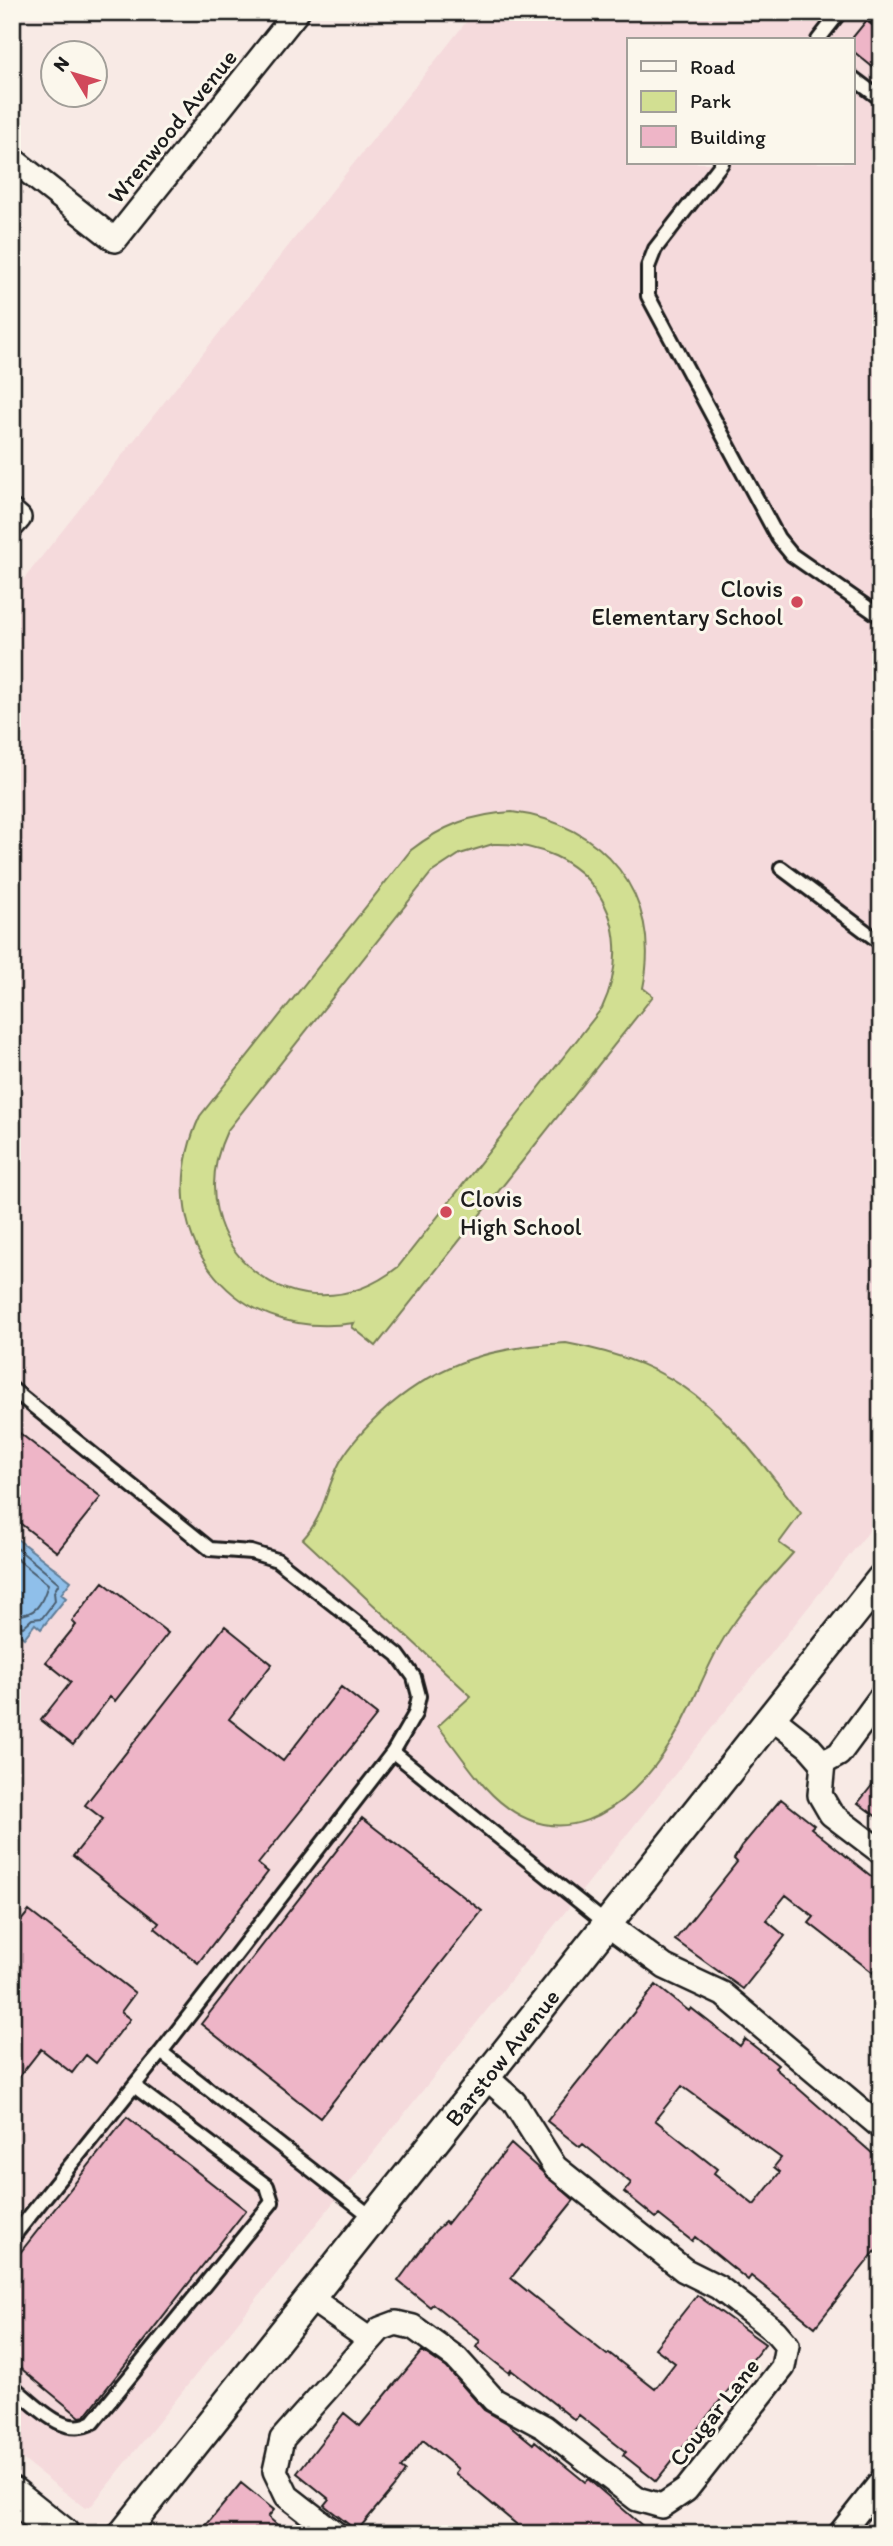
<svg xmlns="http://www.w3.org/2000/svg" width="893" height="2546" font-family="Itim,sans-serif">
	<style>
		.built { fill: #f5dadc; fill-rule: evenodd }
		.green { fill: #d2df92; stroke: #777e57; stroke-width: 2; fill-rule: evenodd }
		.water { fill: #8fbfea; stroke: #617e98; stroke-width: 2 }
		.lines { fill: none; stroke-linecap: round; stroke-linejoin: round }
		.shore { stroke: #4a5d6e; stroke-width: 2 }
		.building { fill: #eeb5c7; stroke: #1c1c1c; stroke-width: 2; fill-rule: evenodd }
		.service-casing { stroke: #1c1c1c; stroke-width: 18 }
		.minor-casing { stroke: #1c1c1c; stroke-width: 28 }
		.tertiary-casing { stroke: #1c1c1c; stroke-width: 33 }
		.secondary-casing { stroke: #1c1c1c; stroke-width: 38 }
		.service { stroke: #fbf7ec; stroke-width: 12 }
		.minor { stroke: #fbf7ec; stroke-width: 23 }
		.tertiary { stroke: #fbf7ec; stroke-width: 28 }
		.secondary { stroke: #fbf7ec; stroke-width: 33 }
		.poi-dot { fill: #d1495b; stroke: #fbf7ec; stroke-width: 2.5 }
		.labels { text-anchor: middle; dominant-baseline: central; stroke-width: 6; stroke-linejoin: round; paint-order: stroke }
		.street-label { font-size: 24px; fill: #1c1c1c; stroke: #fbf7ec }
		.poi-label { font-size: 24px; fill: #1c1c1c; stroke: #fbf7ec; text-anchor: end }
	</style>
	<rect width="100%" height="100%" fill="#f8eae5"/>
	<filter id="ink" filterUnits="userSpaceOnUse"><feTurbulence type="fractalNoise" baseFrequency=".0143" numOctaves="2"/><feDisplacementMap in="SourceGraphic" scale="14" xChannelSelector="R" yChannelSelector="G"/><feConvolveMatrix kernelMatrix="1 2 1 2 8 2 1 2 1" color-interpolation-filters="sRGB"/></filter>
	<g filter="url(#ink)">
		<path class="built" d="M474,12H881V1516L92,2505L85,2508L12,2451V594ZM629,40H853V163H629Z"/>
		<path class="green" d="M512,812C603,823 663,895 643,988L653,996L376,1346L352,1327L354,1323C229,1343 147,1230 200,1116L411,850C442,826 472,814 512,812ZM493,844C587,841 642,922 602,1008L398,1267C299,1346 173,1246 227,1131L431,873L460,854Z
			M566,1343C692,1366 727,1419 801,1513L779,1543L793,1553C773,1576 751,1598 734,1623C708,1658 695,1704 672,1741C627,1814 554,1864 484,1786C468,1767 454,1746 438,1726L471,1696L303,1539C324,1517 326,1488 340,1462C352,1441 371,1422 389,1406C444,1360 495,1347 566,1343Z"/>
		<path class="water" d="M12,1535L71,1581L61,1594L66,1598L41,1629L35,1624L24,1638L12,1629Z"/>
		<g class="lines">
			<path class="shore" d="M12,1544L59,1583L54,1592L55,1601L42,1618L32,1619L23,1627L12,1624
				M12,1555L48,1584C42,1604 36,1617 12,1615"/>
		</g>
		<path class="building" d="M866,21L881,31V74L853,51V37Z
			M12,1427L101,1497L57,1552L12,1517Z
			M103,1582L168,1633L115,1701L110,1697L73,1745L41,1720L71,1682L46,1662L76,1625L72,1621Z
			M225,1626L272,1664L229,1719L283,1761L341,1687L377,1715L258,1864L268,1872L198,1963L155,1928L159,1923L73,1856L103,1819L85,1805Z
			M881,1774V1820L858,1803Z
			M781,1799L814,1825L811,1828L881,1884V1979L809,1923L814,1917L786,1895L766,1920L785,1936L743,1989L675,1940L737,1862L734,1859L741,1847Z
			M362,1818L482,1911L320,2118L201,2024Z
			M29,1911L135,1993L121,2012L130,2019L96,2063L86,2055L72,2073L41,2049L12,2086V1932Z
			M656,1985L689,2011L691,2008L740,2046L745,2039L778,2065L775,2068L881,2161V2244L815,2327L751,2276L748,2280L695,2237L692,2241L659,2215L656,2218L624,2192L631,2183L583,2144L580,2147L547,2121ZM682,2086L781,2158L774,2167L780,2172L754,2205L714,2173L717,2169L655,2120Z
			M127,2117L246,2210L85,2416L80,2417L12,2361V2263Z
			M511,2144L574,2200L511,2278L607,2355L609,2353L655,2389L675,2363L655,2348L697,2295L765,2344L656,2481L623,2455L626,2452L579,2415L575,2420L511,2370L509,2373L476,2347L480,2341L433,2304L430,2307L398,2281L435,2231L445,2222L447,2224Z
			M422,2351L447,2368L484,2410L507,2423L533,2444L535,2441L585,2482L588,2479L652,2534H528L455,2473L458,2469L423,2440L401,2468L405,2471L397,2483L357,2531L324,2505L329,2499L297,2473L344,2413L360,2426Z
			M241,2483L274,2510L268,2517L288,2534H199Z"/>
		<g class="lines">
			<defs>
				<path id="service" d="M870,12L881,22
					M818,40L840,12
					M853,78L881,99
					M722,163L655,249L648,267V296L778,538L792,555L881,617
					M781,868L881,943
					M12,1389L210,1549L251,1552L277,1560L398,1655L414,1677L419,1696L415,1714L393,1752
					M161,2052L393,1752L607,1924
					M12,2238L161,2052L373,2218
					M12,2386C35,2404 63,2439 93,2422L272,2202L267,2186L134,2086"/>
				<path id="minor" d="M12,159L115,240L297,12
					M12,512L19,518L12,526
					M771,1717L809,1747L823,1763L820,1795L831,1814L881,1852
					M823,1763L839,1754L881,1697
					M607,1924L665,1967L723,1994L881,2127
					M310,2298L370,2340
					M336,2534L287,2496L275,2471L282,2439L380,2329L396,2323L413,2327L456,2358L494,2400L544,2427L637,2499L662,2506L686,2490L783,2367L787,2345L775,2331L718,2287L684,2270L555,2167L514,2102L486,2077
					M840,2534L881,2482"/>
				<g id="tertiary">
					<path id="s1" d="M123,2534L881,1579"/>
				</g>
				<path id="secondary" d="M12,2494L62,2534"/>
			</defs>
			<use href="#service" class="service-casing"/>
			<use href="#minor" class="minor-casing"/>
			<use href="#tertiary" class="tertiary-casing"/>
			<use href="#secondary" class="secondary-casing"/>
			<use href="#service" class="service"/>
			<use href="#minor" class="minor"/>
			<use href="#tertiary" class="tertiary"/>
			<use href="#secondary" class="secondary"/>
		</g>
	</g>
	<g class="poi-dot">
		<circle cx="797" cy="602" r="7"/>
		<circle cx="446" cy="1212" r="7"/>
	</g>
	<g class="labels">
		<g class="street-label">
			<text transform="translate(172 126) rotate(-51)">Wrenwood Avenue</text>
			<text stroke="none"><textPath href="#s1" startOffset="609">Barstow Avenue</textPath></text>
			<text transform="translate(714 2412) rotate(-52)">Cougar Lane</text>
		</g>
		<g class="poi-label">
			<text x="783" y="588">Clovis<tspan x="783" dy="28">Elementary School</tspan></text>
			<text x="460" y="1198" text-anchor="start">Clovis<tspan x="460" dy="28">High School</tspan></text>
		</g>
	</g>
	<rect width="893" height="2546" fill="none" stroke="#fbf7ec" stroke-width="42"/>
	<rect x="21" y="21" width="851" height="2504" fill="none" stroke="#1c1c1c" stroke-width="2.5" filter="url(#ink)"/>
	<rect x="627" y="38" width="228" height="126" fill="#fbf7ec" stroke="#a29f99" stroke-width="2"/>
	<rect x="641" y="61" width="35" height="10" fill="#fbf7ec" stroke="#a29f99" stroke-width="2"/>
	<text x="690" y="74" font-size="21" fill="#1c1c1c">Road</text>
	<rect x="641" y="91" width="35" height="21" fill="#d2df92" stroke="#a29f99" stroke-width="2"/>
	<text x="690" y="108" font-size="21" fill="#1c1c1c">Park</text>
	<rect x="641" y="126" width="35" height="21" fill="#eeb5c7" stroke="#a29f99" stroke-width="2"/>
	<text x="690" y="144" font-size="21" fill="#1c1c1c">Building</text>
	<g transform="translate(74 74) rotate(308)"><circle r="33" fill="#fbf7ec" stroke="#a29f99" stroke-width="2"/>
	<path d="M0-5L12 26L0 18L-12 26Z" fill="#d1495b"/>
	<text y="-10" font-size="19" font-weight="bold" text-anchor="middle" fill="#1c1c1c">N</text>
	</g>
</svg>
